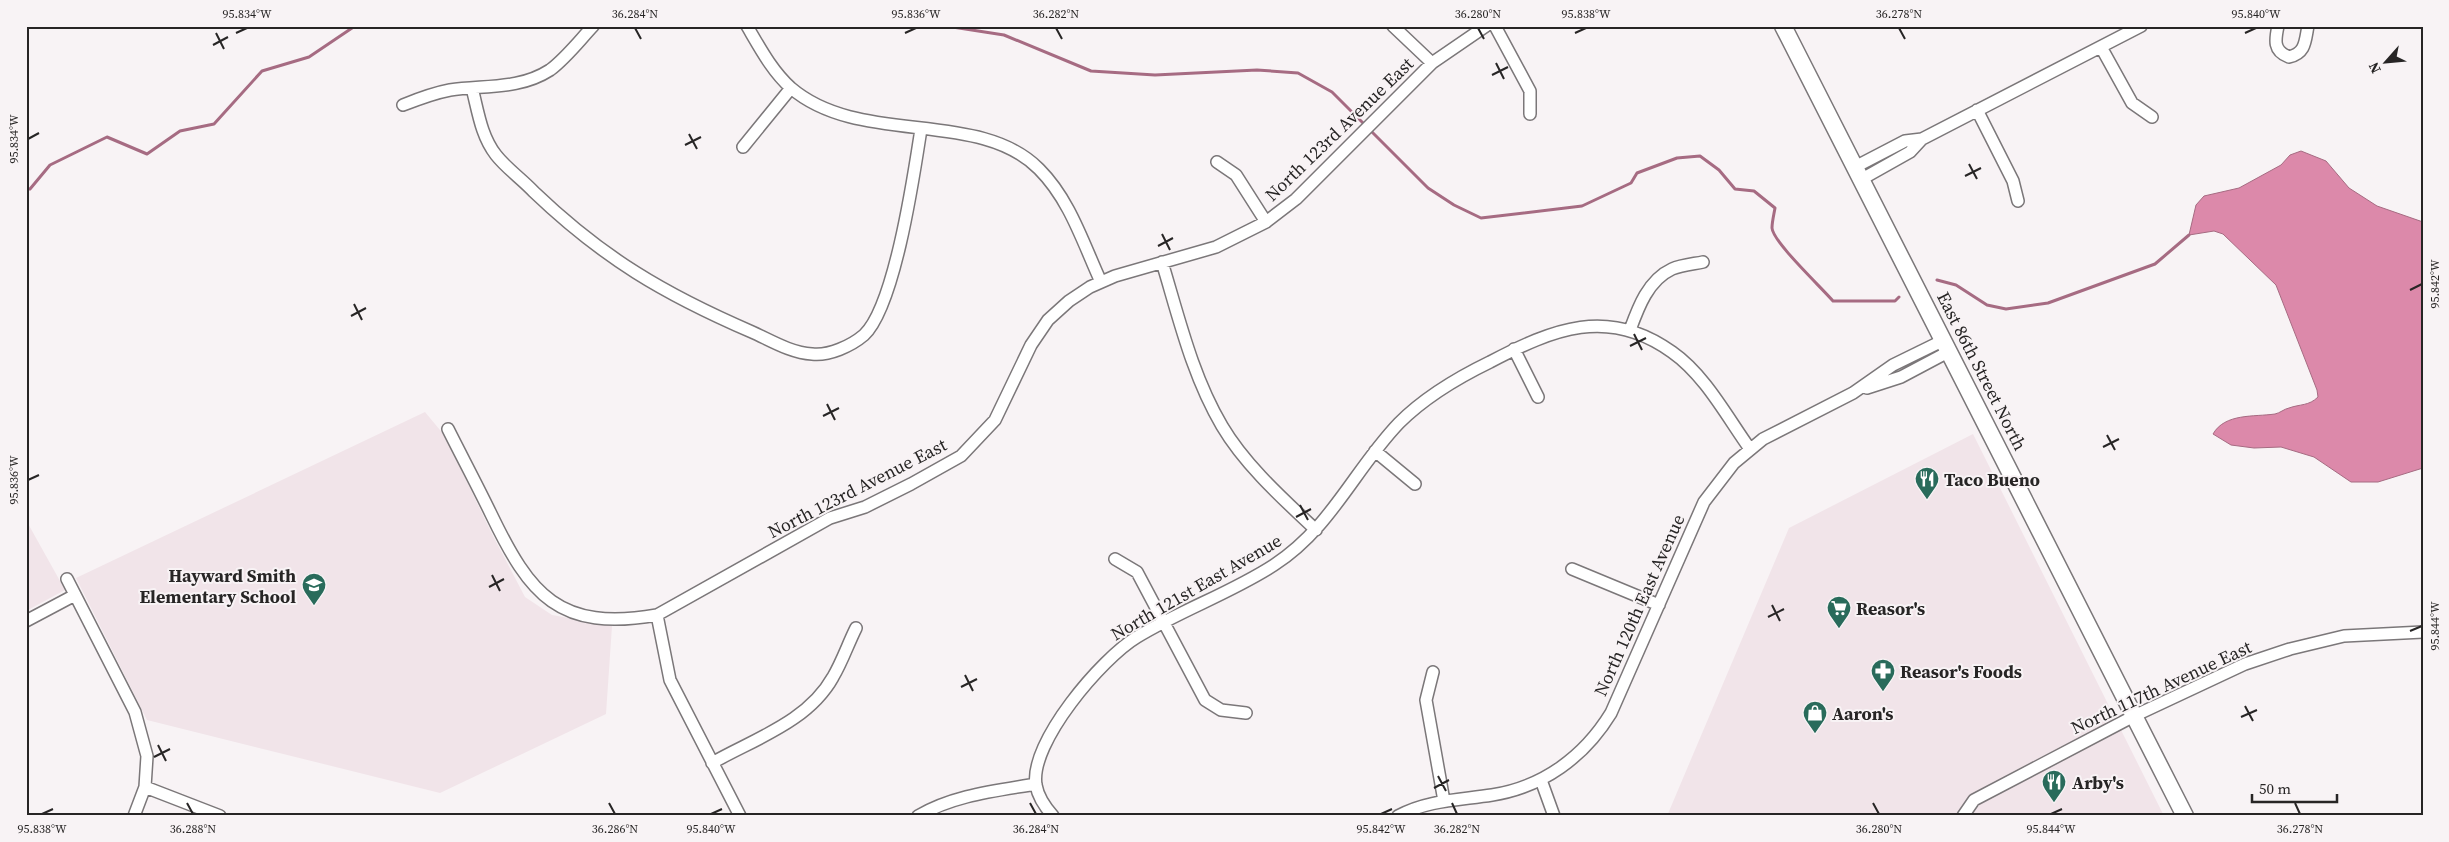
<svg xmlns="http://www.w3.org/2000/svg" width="2449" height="842" font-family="'Source Serif 4',serif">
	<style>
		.built { fill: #f1e4e9 }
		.water { fill: #dc89aa; stroke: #a66b82 }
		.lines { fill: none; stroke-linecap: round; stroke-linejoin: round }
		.stream { stroke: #a66b82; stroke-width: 3 }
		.minor-casing { stroke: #7b7779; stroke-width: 14 }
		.secondary-casing { stroke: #7b7779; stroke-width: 19 }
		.minor { stroke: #fff; stroke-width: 11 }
		.secondary { stroke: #fff; stroke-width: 16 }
		.ticks { fill: none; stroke: #272525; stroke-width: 2 }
		.labels { text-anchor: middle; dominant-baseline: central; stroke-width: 4; stroke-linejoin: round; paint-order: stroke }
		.street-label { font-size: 18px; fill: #272525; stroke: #f8f3f5 }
		.poi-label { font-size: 18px; font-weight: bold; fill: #272525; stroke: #f8f3f5; text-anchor: start }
		.neatline { fill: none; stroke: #272525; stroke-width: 2 }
		.ticks-label { font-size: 12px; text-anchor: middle; fill: #272525 }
	</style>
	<rect width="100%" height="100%" fill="#f8f3f5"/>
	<path class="built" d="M425,412L445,436L492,534L525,597L552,615L612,626L606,714L440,793L147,720L76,578Z
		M1973,434L2164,816H1667L1789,528Z
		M26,520L65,590L26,611Z"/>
	<path class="water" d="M2301,151L2326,161L2349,188L2377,206L2423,222V468L2378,482H2351L2314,457L2281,447L2254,448L2231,445L2213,434C2225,413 2254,417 2275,414C2280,413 2284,409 2289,408C2300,404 2309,406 2318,397L2317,390L2276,285L2223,234L2214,231L2189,235L2196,205L2204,196L2239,188L2281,165L2290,155Z"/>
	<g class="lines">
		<path class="stream" d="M946,26L1004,35L1091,71L1155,75L1257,70L1298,73L1332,92L1428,188L1454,205L1481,218L1582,206L1631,183L1637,173L1677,158L1700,156L1719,170L1735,189L1754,191L1775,208C1774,214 1772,222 1772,228C1773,242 1821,287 1833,301H1895L1899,297
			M26,189H30L50,165L107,137L147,154L180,131L214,124L262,71L309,57L355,26
			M1937,280L1956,285L1987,305L2006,309L2048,303L2155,264L2189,235"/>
		<defs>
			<path id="minor" d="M747,26C760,48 772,71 791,88C860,147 979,108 1039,169C1070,200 1083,243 1101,282
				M1393,26L1432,63
				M1495,26L1530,91V114
				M2278,26C2275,40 2273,51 2289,57C2306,53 2305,41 2308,26
				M2101,47L2132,103L2152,117
				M472,88C478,111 481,136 496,155C507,169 522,179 534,192C603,258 664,294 752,332C770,340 791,353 812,354C829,356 851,346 864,335C895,306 914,174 921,129
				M403,105C418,99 434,93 450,90C484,85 519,90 550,70C566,58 579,41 593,26
				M1977,110L2013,181L2018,201
				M743,147L791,88
				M1217,162L1236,175L1266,222
				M1855,167L1905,141L1922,139L2141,26
				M1862,179L1910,152L1922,139
				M1162,262C1179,318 1192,375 1222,426C1245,465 1283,499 1316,530
				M1630,330C1638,308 1648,280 1672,269C1681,265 1693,264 1703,262
				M1514,349L1538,397
				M1867,388L1901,377L1950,351
				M448,429C462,457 477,485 491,514C530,595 559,632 657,615L830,518L865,507L911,484L961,456L995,420L1031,345L1048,320L1069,301L1090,287L1115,276L1216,247L1266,222L1296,199L1432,63L1486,26
				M1375,451L1415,484
				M1115,559L1137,572L1205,700L1221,710L1246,713
				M1572,569L1659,605
				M67,579L135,712L147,756L145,787L134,816
				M657,615L670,680L740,816
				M26,621L75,595
				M1433,672L1426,700L1444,801
				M712,763C754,739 808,722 833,677C842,662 848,644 856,628
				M1541,780L1554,816
				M145,787L220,816
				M918,816C954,795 995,791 1036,784
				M1053,816C1045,807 1038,797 1036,785C1029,743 1102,658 1137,637C1181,610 1231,593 1274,565C1331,528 1354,470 1399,423C1425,397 1457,378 1490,362C1553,329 1608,306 1672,352C1705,375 1727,417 1750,449
				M1398,816C1427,800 1460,800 1492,795C1543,787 1584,757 1611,713L1704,502L1734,463L1763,439L1853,393L1893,365L1944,340
				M1963,816L1974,800L2134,716L2245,664L2290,649L2344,636L2423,632"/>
			<path id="secondary" d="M1783,26L2185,816"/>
		</defs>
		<use href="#minor" class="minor-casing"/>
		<use href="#secondary" class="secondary-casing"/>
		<use href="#minor" class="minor"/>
		<use href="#secondary" class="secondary"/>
	</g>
	<path class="ticks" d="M635,28L641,39M1056,28L1062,39M1478,28L1484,39M1899,28L1905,39M216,33L224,49M236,33L247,28M905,33L916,28M1575,33L1586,28M2245,33L2256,28M213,45L228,37M1496,63L1504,79M1492,75L1508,67M689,134L697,149M28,139L39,133M685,145L701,137M1969,164L1977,179M1965,176L1981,168M1162,234L1170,250M1158,246L1173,238M2410,290L2422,284M354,304L362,320M351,316L366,308M1634,334L1642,350M1630,346L1646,338M827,404L835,420M823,416L839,408M2107,435L2115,450M2103,447L2119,439M28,480L39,475M1300,505L1308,520M1296,517L1311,509M492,575L500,591M489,587L504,579M1772,605L1780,621M1768,617L1784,609M2410,631L2422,626M965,675L973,691M961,687L977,679M2245,706L2253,721M2241,717L2257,710M158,745L166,761M154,757L170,749M1438,776L1446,791M1434,788L1449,780M187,803L193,814M609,803L615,814M1030,803L1036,814M1452,803L1457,814M1873,803L1879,814M2295,803L2300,814M42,814L53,809M711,814L722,809M1381,814L1392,809M2051,814L2062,809"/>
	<defs>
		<symbol id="restaurant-pin" viewBox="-11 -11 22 30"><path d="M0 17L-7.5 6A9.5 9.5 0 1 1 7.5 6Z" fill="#296b5b" stroke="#f8f3f5"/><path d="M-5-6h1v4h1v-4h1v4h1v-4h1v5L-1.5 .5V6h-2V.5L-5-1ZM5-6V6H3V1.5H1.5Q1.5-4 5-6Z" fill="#fff"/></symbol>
		<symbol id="school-pin" viewBox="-11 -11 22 30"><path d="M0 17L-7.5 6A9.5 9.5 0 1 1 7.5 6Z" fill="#296b5b" stroke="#f8f3f5"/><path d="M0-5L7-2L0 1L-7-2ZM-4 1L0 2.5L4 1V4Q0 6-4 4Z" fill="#fff"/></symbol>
		<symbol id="supermarket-pin" viewBox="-11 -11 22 30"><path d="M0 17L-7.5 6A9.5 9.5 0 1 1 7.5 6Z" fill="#296b5b" stroke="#f8f3f5"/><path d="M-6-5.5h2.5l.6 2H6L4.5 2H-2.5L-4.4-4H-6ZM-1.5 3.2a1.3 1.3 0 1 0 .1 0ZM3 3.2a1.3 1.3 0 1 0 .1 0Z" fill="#fff"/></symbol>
		<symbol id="pharmacy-pin" viewBox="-11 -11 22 30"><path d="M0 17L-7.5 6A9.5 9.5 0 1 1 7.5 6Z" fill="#296b5b" stroke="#f8f3f5"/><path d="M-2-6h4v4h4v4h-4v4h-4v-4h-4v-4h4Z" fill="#fff"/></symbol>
		<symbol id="shop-pin" viewBox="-11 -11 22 30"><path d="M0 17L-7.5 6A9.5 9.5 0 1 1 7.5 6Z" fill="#296b5b" stroke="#f8f3f5"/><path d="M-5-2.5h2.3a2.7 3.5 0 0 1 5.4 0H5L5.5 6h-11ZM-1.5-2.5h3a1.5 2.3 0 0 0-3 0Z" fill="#fff"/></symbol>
	</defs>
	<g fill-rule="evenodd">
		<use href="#restaurant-pin" x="1913" y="465" width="28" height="38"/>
		<use href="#school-pin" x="300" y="571" width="28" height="38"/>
		<use href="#supermarket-pin" x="1825" y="594" width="28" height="38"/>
		<use href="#pharmacy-pin" x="1869" y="657" width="28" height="38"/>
		<use href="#shop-pin" x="1801" y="699" width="28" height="38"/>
		<use href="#restaurant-pin" x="2040" y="768" width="28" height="38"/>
	</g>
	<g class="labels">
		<g class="street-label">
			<text transform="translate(1339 129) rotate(-44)">North 123rd Avenue East</text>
			<text transform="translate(1982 371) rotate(63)">East 86th Street North</text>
			<text transform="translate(857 488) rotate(-27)">North 123rd Avenue East</text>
			<text transform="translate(1196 587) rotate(-30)">North 121st East Avenue</text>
			<text transform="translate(1639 605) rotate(-66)">North 120th East Avenue</text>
			<text transform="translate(2161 687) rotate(-25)">North 117th Avenue East</text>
		</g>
		<g class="poi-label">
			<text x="1944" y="479">Taco Bueno</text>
			<text x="296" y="575" text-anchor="end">Hayward Smith<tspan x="296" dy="21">Elementary School</tspan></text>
			<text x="1856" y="608">Reasor's</text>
			<text x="1900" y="671">Reasor's Foods</text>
			<text x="1832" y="713">Aaron's</text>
			<text x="2072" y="782">Arby's</text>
		</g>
	</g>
	<rect width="2449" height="842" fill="none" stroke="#f8f3f5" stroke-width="55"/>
	<g transform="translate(2386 62) rotate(243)" stroke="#f8f3f5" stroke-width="4" paint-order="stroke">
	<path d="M0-4L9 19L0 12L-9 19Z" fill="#272525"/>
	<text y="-8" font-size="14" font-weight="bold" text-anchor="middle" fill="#272525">N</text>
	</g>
	<path d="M2252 794v8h85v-8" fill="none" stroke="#272525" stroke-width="2.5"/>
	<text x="2259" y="794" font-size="15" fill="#272525" stroke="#f8f3f5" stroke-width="4" paint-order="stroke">50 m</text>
	<rect x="28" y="28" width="2394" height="786" class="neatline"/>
	<g class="ticks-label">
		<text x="247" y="18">95.834°W</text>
		<text x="635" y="18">36.284°N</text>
		<text x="916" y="18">95.836°W</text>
		<text x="1056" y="18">36.282°N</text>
		<text x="1478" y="18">36.280°N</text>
		<text x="1586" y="18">95.838°W</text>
		<text x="1899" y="18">36.278°N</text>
		<text x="2256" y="18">95.840°W</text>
		<text transform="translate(14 139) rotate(-90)" y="4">95.834°W</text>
		<text transform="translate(2435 284) rotate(-90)" y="4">95.842°W</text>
		<text transform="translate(14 480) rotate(-90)" y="4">95.836°W</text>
		<text transform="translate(2435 626) rotate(-90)" y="4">95.844°W</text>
		<text x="42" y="833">95.838°W</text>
		<text x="193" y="833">36.288°N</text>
		<text x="615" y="833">36.286°N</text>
		<text x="711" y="833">95.840°W</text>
		<text x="1036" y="833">36.284°N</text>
		<text x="1381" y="833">95.842°W</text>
		<text x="1457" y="833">36.282°N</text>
		<text x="1879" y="833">36.280°N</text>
		<text x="2051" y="833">95.844°W</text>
		<text x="2300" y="833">36.278°N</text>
	</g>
</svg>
